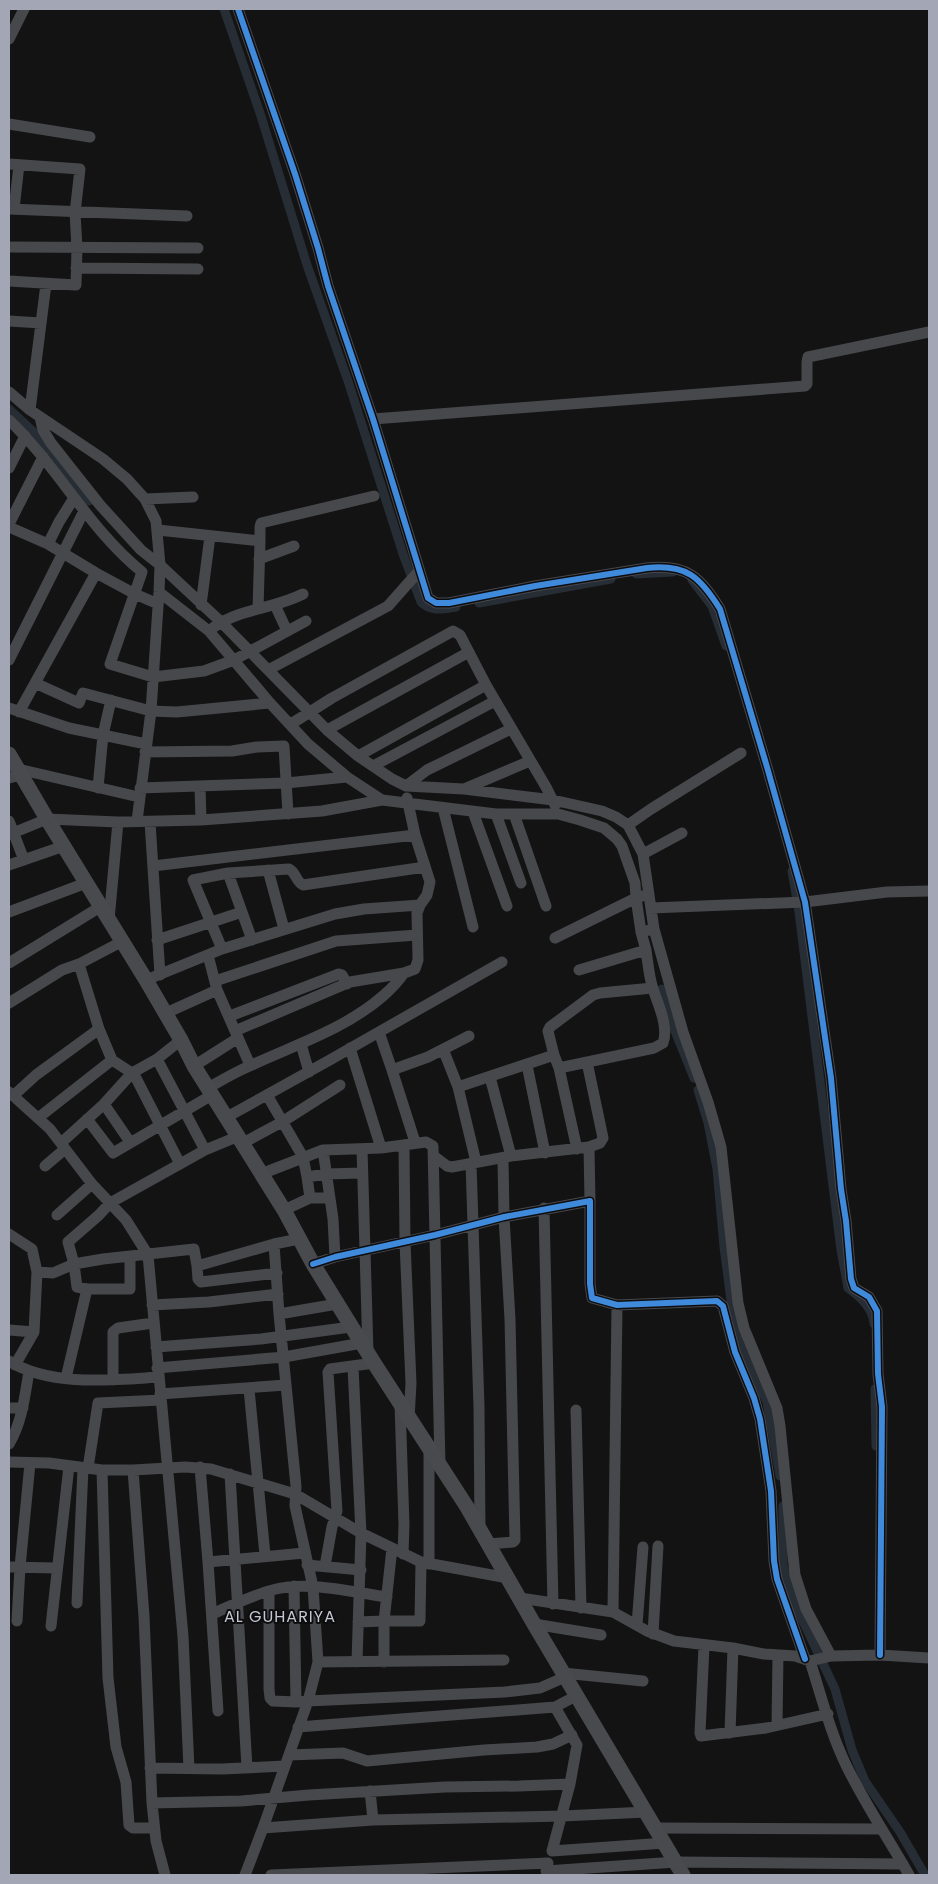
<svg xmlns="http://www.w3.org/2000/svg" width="938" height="1884" font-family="Poppins,sans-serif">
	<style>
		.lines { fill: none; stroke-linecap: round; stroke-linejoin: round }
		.canal { stroke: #262d35; stroke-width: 9 }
		.minor { stroke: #47484c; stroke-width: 11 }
		.major { stroke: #494a4e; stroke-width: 15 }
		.cycleway-casing { stroke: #0d0d0f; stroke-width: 9 }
		.cycleway { stroke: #408adc; stroke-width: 6 }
		.labels { text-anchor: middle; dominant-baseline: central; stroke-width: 4; stroke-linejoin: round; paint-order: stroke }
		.quarter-label { font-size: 16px; letter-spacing: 1px; fill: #c4c7d1; stroke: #0d0d0f }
	</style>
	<rect width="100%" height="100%" fill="#131313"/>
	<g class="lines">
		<path class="canal" d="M224,9L260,113L307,265L349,384L403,554L421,602C431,612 443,609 456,607
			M9,409L37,435L89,501
			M636,574L673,572
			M692,580L712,606L726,646
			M479,603L611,579
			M792,871L799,912L841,1250L848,1288C861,1297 873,1308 874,1324
			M662,989L671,1021L694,1078
			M698,1090L708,1123L717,1169L724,1247L732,1308L746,1358L767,1402L780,1476
			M875,1389L876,1446
			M783,1506V1565L793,1600L835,1689L852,1750L865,1781L900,1832L925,1875"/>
		<path class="minor" d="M238,9L295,174L318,248L328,286L373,419L428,598L436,603H449L535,586L647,568C687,564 700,577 720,609L767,767L805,902L831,1078L841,1189L846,1221L851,1279L854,1288L869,1297L877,1311L878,1374L882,1407L880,1655
			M9,39L24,9
			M9,124L90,137
			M9,164L80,169L75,213L77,248L76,285L9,281
			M9,209L187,216
			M14,209L19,165
			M9,247L198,248
			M76,268L198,269
			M9,321L41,323
			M9,392L30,410L103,459L127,479L145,499L156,521L160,565L159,592L151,711L137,821
			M30,410L46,284
			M40,417L43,430L51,443L100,505L141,550L160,565L221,622L327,730L358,756L392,779L406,786L464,789L553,800L602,811L616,817L628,825L643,854L654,929
			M373,419L805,386L807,384V362L808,357L929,332
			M9,420C58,467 89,529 142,572L110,664L153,677L204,671L234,660L306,621
			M9,468L25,436
			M145,499L193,497
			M9,524L43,457
			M9,527L48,544L96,573L135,594L158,604
			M158,530L260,541L258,609
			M260,541V527L261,523L374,496
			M48,544L59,522L74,498
			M259,559L294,546
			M159,592L209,631L270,703L308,744L347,777L382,800L496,814H558L580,820L604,828L617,839L622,846L635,883L636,898L555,938
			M201,605L210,536
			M275,605L287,631
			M214,627C241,608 274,609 303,594
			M9,660L84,511
			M268,670L388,606L419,571
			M35,683L79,703L83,693L151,711L177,712L270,703
			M9,708L69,728L146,744
			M19,712L96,573
			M291,724L332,698L453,631L460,635L486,685L546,787L555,805
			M327,730L469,652
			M145,752L232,751L257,747L284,746L288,814
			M358,756L486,685
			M373,766L495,701
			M18,769L139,797
			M9,778L21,775
			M200,786L201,820
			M406,786L427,770L511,729
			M98,788L103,735L111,700
			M140,788L286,783L347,777
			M464,789L530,761
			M443,808L473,927
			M473,812L507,906
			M496,814L521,883
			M514,814L546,906
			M9,821L24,860
			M150,822L160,975
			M628,825L651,809L741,753
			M13,833L47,819L118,822L201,820L322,811L382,800
			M643,854L682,833
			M9,865L64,846
			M153,866L415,835
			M268,870L284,929
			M228,873L252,940
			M651,908L805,902L887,892L929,891
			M9,912L86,883
			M109,920L118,822
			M641,932L654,929L683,1032L708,1102L721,1147L738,1303L744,1328L777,1408L780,1426L795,1575L806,1609L831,1656
			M157,940L242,912
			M222,949L193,880L228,873L289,869C296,872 296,882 303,885L425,867
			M208,955L217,990L250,1065
			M9,963L100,907
			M79,964L99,1029L112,1060L132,1073L136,1078L180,1164
			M579,970L646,950L641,932L636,898L642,896
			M146,980L222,949L335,914L364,909L420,905
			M215,981L336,941L417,935
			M9,1003L62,970L79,964L123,941
			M166,1013L217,990
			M230,1016L339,974L342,975L347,984
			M235,1031L350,982L404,973L415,969L418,960L417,913L420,905L427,895L430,882L415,835L407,798
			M379,1032L392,1070
			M301,1044L309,1072
			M350,1048L381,1148
			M443,1049L458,1087L554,1055L559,1068L577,1149
			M554,1055L548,1031L550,1027L593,995L600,993L653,988
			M157,1059L205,1150
			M587,1062L603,1138L600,1143L589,1147
			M527,1065L545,1153
			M194,1066L238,1038
			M559,1068L654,1048L663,1043C669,1027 658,1004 653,989C649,977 648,963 646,950
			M490,1077L511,1156
			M458,1087L476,1162
			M208,1088C222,1080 237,1071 252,1065C297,1044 345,1029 383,996C391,989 398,982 404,973
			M9,1092L50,1129L92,1184L126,1220L148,1255L183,1636L189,1769
			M267,1095L303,1157L307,1177
			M13,1096L36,1075L99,1029
			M104,1104L130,1142
			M227,1117L328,1061L502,962
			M38,1118L112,1060
			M87,1119L113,1153L212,1095
			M415,1142L392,1070L428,1057L469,1036
			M61,1143L104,1104L132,1073L157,1059L181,1040
			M243,1143L282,1122L340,1085
			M404,1145L405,1242L411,1383L409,1419
			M362,1149L368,1352
			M323,1150L333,1219L335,1257
			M434,1156L447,1166L452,1167L511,1156L589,1147L590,1201
			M471,1163L479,1407L480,1528
			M45,1166L65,1149
			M261,1174L323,1150L381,1148L426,1142L433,1146L440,1465
			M310,1198L307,1177L326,1174L362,1173
			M544,1208L553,1604
			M284,1210L310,1198H330
			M57,1215L92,1184
			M9,1234L32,1249L37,1272L34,1332L15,1365
			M274,1244L279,1314L296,1486L295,1506L313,1587L318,1662
			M313,1264L335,1257L435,1235L504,1217L590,1201V1284L592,1298L617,1305L717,1301L723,1306L735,1352L754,1398L760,1419L771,1491L774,1561L777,1579L805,1659
			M197,1266L198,1279L201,1282L277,1273
			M37,1272L53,1273L74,1264L103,1259L194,1249L197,1266L274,1244L299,1239
			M87,1289L77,1287L74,1264L68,1242L99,1215L110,1203L205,1150L239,1136
			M152,1305L209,1302L278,1294
			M279,1314L337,1304
			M9,1330L34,1332
			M156,1347L261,1339L351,1327
			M9,1361C51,1387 111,1380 159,1377
			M353,1367L361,1533L357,1662
			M157,1368L284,1357L362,1343
			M66,1378L87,1289H130V1256
			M113,1380V1332L118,1328L153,1323
			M249,1389L265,1555
			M160,1394L286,1385
			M400,1404L404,1525L403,1554
			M9,1408H23
			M576,1410L581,1608
			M9,1444C22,1423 25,1395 29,1371
			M429,1450V1564
			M9,1462L49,1463L102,1470H133L185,1467L211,1469L295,1494L361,1533L421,1562L508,1578
			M200,1467L208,1562L218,1711
			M88,1468L98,1403L161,1400
			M102,1470L108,1678L116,1747L126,1782L129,1825L133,1828H154
			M133,1470L144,1616L152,1803L156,1841L165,1875
			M230,1474L247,1768
			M489,1544L513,1542L515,1540L510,1319L504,1217L503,1158
			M208,1562L304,1553
			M307,1565L361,1570
			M325,1566L332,1527L337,1511L328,1372L330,1369L374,1363
			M9,1567L56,1568
			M294,1586L296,1702
			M269,1591V1689L270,1698L273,1701L296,1702L308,1701L318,1662L504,1660
			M520,1598L613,1612L647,1631L674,1641L733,1648L764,1654L795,1656L810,1661L831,1656L880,1655L929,1658
			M77,1603L83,1468
			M613,1612L617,1305
			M212,1614C233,1605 254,1594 276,1589C309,1581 353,1592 387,1597
			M17,1621L20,1567L30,1463
			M358,1622L384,1621L392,1548
			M534,1624L601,1635
			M637,1625L643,1547
			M51,1626L69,1466
			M653,1634L658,1546
			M704,1646L700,1733L701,1736L766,1728L828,1714
			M810,1661C821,1695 830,1732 846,1765C865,1804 888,1838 909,1875
			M384,1662V1621H420L421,1562
			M563,1673L643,1681
			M777,1725L778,1655
			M298,1727L555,1707
			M730,1733L733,1648
			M289,1755L343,1753L367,1761L484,1750L537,1747L553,1744L572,1735
			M285,1766L308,1701L505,1692L540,1688L565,1677
			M150,1768L222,1769L285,1766L263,1828
			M570,1784L577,1745L555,1707L576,1696
			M370,1791L373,1820
			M152,1803L241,1801L309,1795L445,1787L519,1786L570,1784L552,1851L665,1843
			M656,1828L880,1829
			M546,1871L676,1862L903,1864
			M245,1875L263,1828L373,1820L563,1816L646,1812
			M271,1875L548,1863"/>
		<path class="major" d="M9,754L47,819L146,980L181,1040L194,1066L284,1210L313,1264L374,1363L467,1507L534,1624L683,1875"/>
		<defs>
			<path id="cycleway" d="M238,9L295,174L318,248L328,286L373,419L428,598L436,603H449L535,586L647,568C687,564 700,577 720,609L767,767L805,902L831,1078L841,1189L846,1221L851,1279L854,1288L869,1297L877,1311L878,1374L882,1407L880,1655
				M313,1264L335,1257L435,1235L504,1217L590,1201V1284L592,1298L617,1305L717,1301L723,1306L735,1352L754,1398L760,1419L771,1491L774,1561L777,1579L805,1659"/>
		</defs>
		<use href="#cycleway" class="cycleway-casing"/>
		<use href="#cycleway" class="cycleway"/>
	</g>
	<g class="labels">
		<g class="quarter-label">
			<text x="280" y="1616">AL GUHARIYA</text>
		</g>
	</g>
	<rect width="938" height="1884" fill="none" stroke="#a3a7b5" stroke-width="20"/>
</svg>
